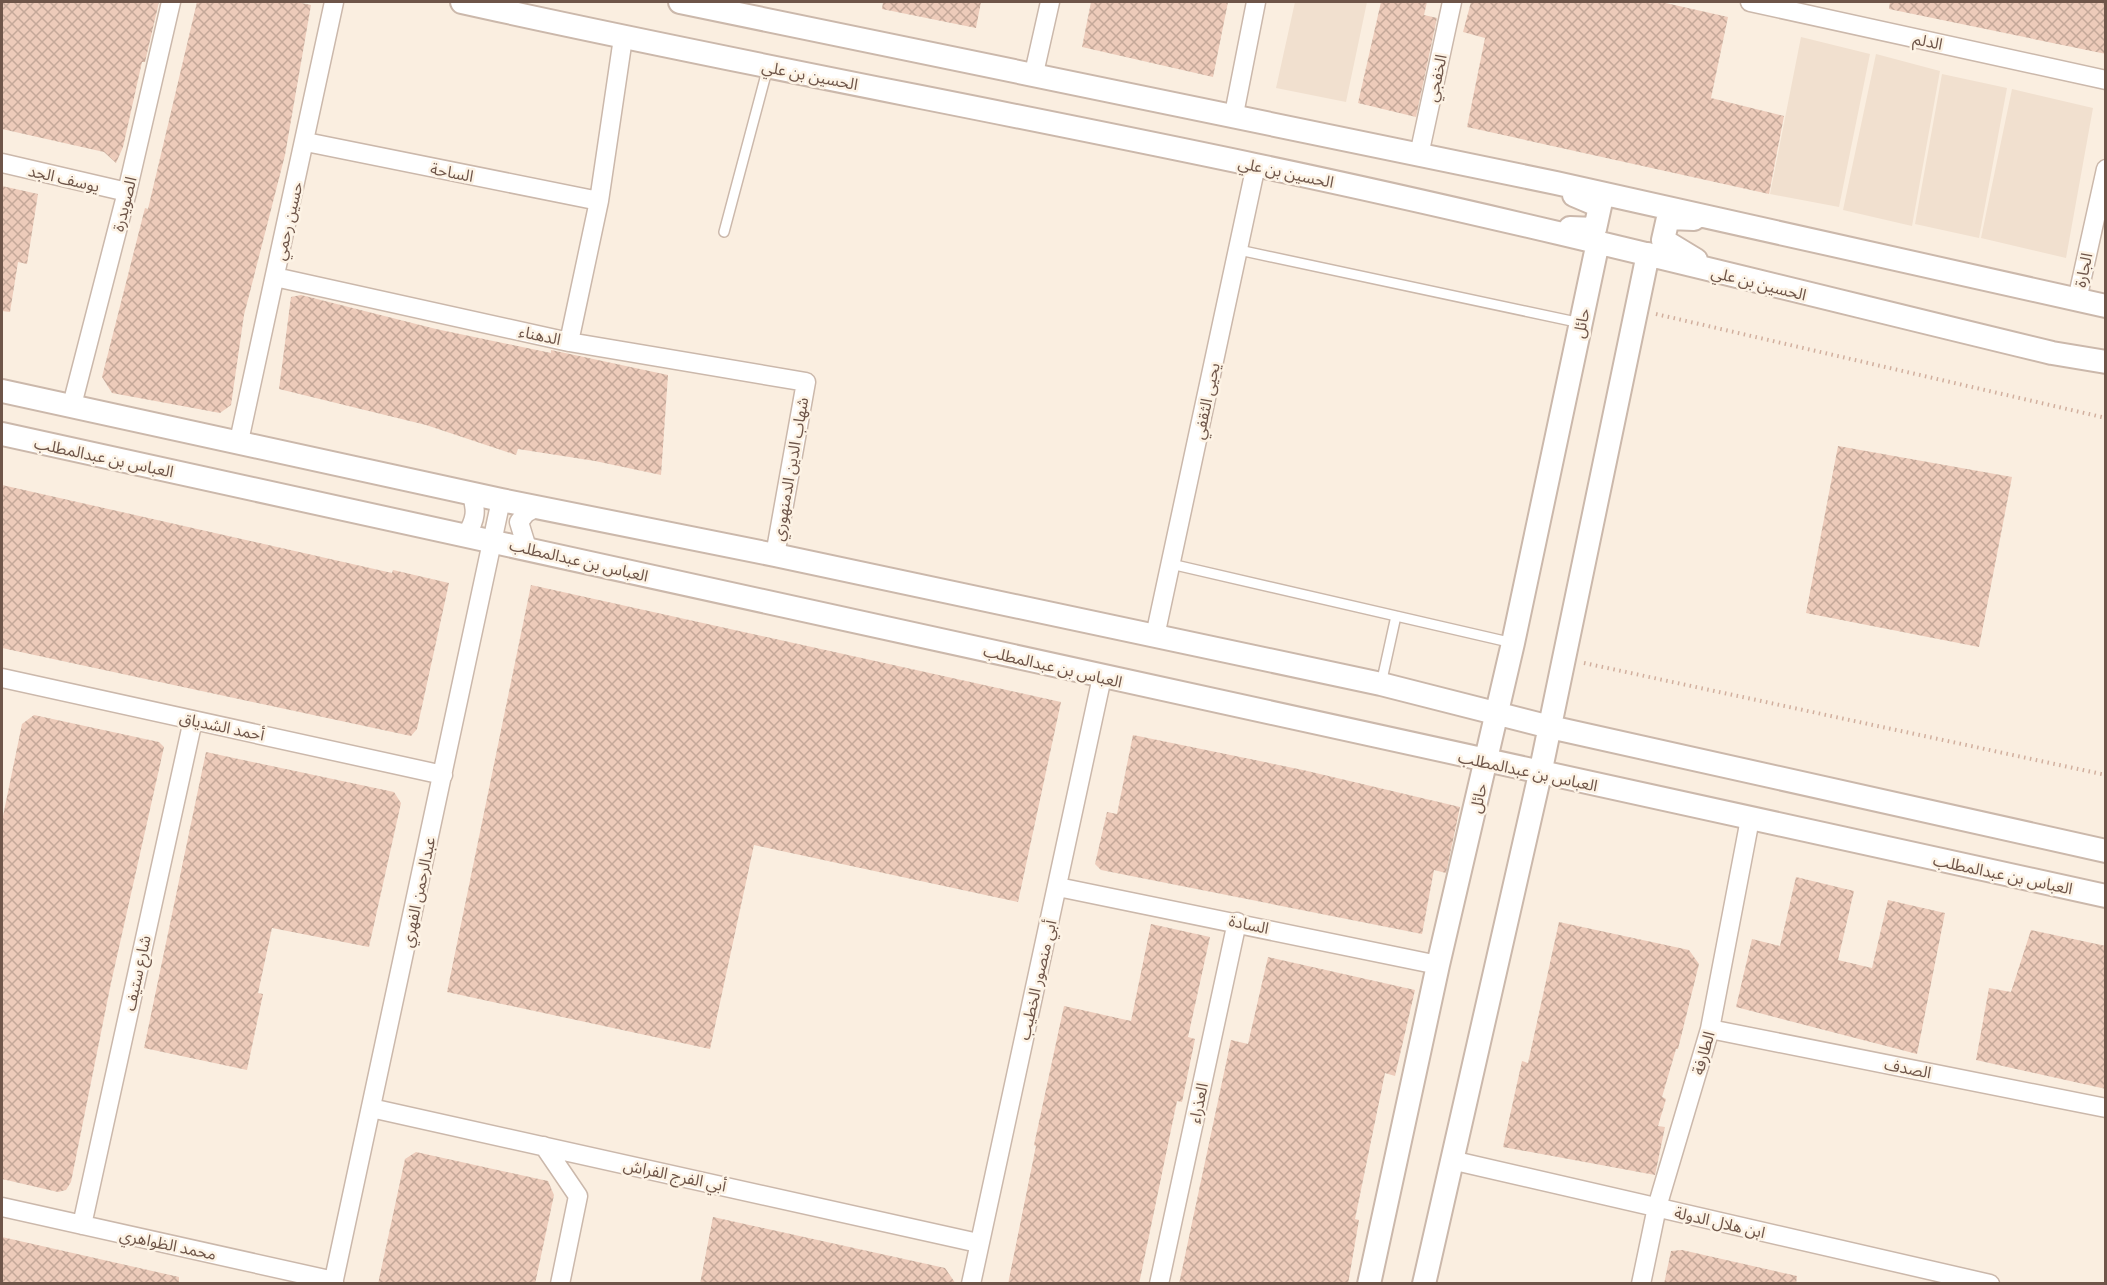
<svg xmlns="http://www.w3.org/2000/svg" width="2107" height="1285" font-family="Ubuntu,'Noto Sans Arabic',sans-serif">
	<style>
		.residential { fill: #f1e0cf }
		.building { fill: url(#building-cross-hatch) }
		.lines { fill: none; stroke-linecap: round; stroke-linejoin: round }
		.service-casing { stroke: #cbb8ab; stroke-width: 12 }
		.minor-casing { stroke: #cbb8ab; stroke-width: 21 }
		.tertiary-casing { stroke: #cbb8ab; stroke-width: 26 }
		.path { stroke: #d1af9e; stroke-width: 4; stroke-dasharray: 1.5 4.5; stroke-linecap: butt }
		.service { stroke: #fff; stroke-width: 9 }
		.minor { stroke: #fff; stroke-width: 18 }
		.tertiary { stroke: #fff; stroke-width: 22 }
		.labels { text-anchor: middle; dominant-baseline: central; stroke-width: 5; stroke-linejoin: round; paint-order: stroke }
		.street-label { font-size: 16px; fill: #6e5549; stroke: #fdf3e5 }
	</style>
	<defs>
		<pattern id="building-cross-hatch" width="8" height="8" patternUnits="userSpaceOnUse" patternTransform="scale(1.5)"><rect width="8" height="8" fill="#edcbba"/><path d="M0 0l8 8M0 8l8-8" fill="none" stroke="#c4a899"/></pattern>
	</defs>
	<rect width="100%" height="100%" fill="#faeee0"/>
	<path class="residential" d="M1295,2H1367L1346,102L1276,88Z
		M1801,37L1870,54L1839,207L1770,194Z
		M1876,54L1940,71L1912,226L1843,210Z
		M1942,74L2007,88L1979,238L1915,224Z
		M2012,89L2093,108L2066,258L1981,238Z"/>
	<path class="building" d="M2,2H159L145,62H142L123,147L116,163L104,152L2,129Z
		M197,2H296L311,5L285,155L244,315L231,405L220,413L112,393L102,377L145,208L148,209Z
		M883,2H981L976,28L882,9Z
		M1091,2H1228L1213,77L1082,47Z
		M1381,2H1427L1424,15L1437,18L1416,117L1358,103Z
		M1471,2H1661L1728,17L1711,98L1784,116L1769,194L1467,127L1485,38L1463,32Z
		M1890,2H2106V54L1889,9Z
		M2,186L38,194L27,264L18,262L10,312L2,311Z
		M301,295L436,329L551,353V350L668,375L661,475L595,461L518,449L516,455L426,425L279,389L291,297Z
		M1838,446L2012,477L1979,647L1806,613Z
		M2,485L392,573L393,570L449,583L417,729L411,736L2,648Z
		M531,585L1061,702L1018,902L754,845L710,1049L447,992Z
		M34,715L159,742L164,747L111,983L71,1182L66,1190L58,1192L2,1179V821L22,724Z
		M1133,735L1303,770L1460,807L1446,873L1434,870L1422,934L1101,870L1095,864L1107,812L1117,814Z
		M206,752L394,792L401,803L369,947L272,928L258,993L263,994L247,1070L144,1048Z
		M1796,877L1854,891L1838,960L1872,968L1888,900L1945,913L1917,1054L1736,1007L1752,939L1780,946Z
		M1559,922L1689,950L1699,964L1678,1049H1676L1662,1097L1666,1099L1658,1126L1665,1127L1655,1175L1503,1147L1522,1061L1528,1063Z
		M1151,924L1210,937L1188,1037L1195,1039L1182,1102L1177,1101L1139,1284H1008L1036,1146L1034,1145L1064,1006L1131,1021Z
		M2031,930L2106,946V1089L1976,1060L1989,988L2011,992Z
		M1268,957L1415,990L1395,1076L1385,1073L1355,1219L1359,1220L1348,1284H1179L1231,1040L1248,1044Z
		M416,1152L548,1181L554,1195L535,1284H378L405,1159Z
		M713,1217L945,1268L956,1284H700Z
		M2,1237L179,1277V1284H2Z
		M1682,1250L1797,1276L1796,1284H1664L1671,1251Z"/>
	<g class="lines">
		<defs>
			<path id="service" d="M724,232L768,67
				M1239,250L1581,323
				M1171,564L1513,643
				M1381,684L1396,616"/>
			<path id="minor" d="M1750,2L2106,80
				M1034,73L1050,2
				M1234,114L1256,2
				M306,142L599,201
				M1419,155L1452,2
				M2,163L127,192
				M275,277L569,342L806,382L775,555
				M2077,300L2106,169
				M569,342L599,201L623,38
				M72,405L127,192L171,2
				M239,441L334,2
				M466,535C476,520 477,510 471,493
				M527,548L519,522L526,513L537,507
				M1155,636L1256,165
				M2,678L443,775
				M1058,887L1438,965
				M1710,1029L2106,1108
				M371,1108L978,1243
				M544,1146L578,1196L560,1284
				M1451,1160L1990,1284
				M2,1207L334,1281
				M82,1225L193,720
				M333,1284L501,500
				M971,1284L1102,677
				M1159,1284L1237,922
				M1641,1284L1657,1207L1710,1029L1750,819"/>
			<path id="tertiary" d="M462,2C726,61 991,109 1255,165C1522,221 1787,289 2052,353L2106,362
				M680,2L1556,183L2106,306
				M1694,219L1668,218L1663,240L1696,260
				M1570,228L1595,229L1600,206L1574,195
				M2,391L501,500L775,555L1381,684L1550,727L2106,851
				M2,434L2106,896
				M1369,1284L1438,965L1513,643L1598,242
				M1424,1284L1540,774L1648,254"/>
		</defs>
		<use href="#service" class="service-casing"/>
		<use href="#minor" class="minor-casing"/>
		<use href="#tertiary" class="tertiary-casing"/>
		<path class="path" d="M1656,314L2106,418
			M1584,663L2106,775"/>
		<use href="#service" class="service"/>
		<use href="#minor" class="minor"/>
		<use href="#tertiary" class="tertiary"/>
	</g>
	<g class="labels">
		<g class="street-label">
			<text transform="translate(1928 41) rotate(12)">الدلم</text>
			<text transform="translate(810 75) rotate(11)">الحسين بن علي</text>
			<text transform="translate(1436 78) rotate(-78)">الخفجي</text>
			<text transform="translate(452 172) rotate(11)">الساحة</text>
			<text transform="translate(1286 172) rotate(12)">الحسين بن علي</text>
			<text transform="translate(64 178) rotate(13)">يوسف الجد</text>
			<text transform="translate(124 204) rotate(-76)">الصويدرة</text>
			<text transform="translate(288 221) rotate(-77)">حسين رحمي</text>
			<text transform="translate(2083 270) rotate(-78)">الجارة</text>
			<text transform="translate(1759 283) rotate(14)">الحسين بن علي</text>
			<text transform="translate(1581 323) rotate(-78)">حائل</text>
			<text transform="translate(540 335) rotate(12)">الدهناء</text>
			<text transform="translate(1206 401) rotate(-78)">يحيى الثقفي</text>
			<text transform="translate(104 457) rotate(12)">العباس بن عبدالمطلب</text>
			<text transform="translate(790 469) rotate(-80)">شهاب الدين الدمنهوري</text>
			<text transform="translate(579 560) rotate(13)">العباس بن عبدالمطلب</text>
			<text transform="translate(1053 666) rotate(13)">العباس بن عبدالمطلب</text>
			<text transform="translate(222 726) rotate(12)">أحمد الشدياق</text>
			<text transform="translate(1528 771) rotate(12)">العباس بن عبدالمطلب</text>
			<text transform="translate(1478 798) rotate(-77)">حائل</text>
			<text transform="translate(2003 874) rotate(12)">العباس بن عبدالمطلب</text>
			<text transform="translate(418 892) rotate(-78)">عبدالرحمن الفهري</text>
			<text transform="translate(1249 924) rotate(12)">السادة</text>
			<text transform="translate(137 973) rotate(-78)">شارع ستيف</text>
			<text transform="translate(1037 980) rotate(-77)">أبي منصور الخطيب</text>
			<text transform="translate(1703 1053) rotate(-74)">الطارفة</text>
			<text transform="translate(1908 1068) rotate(11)">الصدف</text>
			<text transform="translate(1198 1103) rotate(-78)">العذراء</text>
			<text transform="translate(675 1175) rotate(12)">أبي الفرج الفراش</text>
			<text transform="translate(1720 1222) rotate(13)">ابن هلال الدولة</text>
			<text transform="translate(168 1244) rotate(12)">محمد الظواهري</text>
		</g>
	</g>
	<rect width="2107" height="1285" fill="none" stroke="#6e5549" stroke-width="6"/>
</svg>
